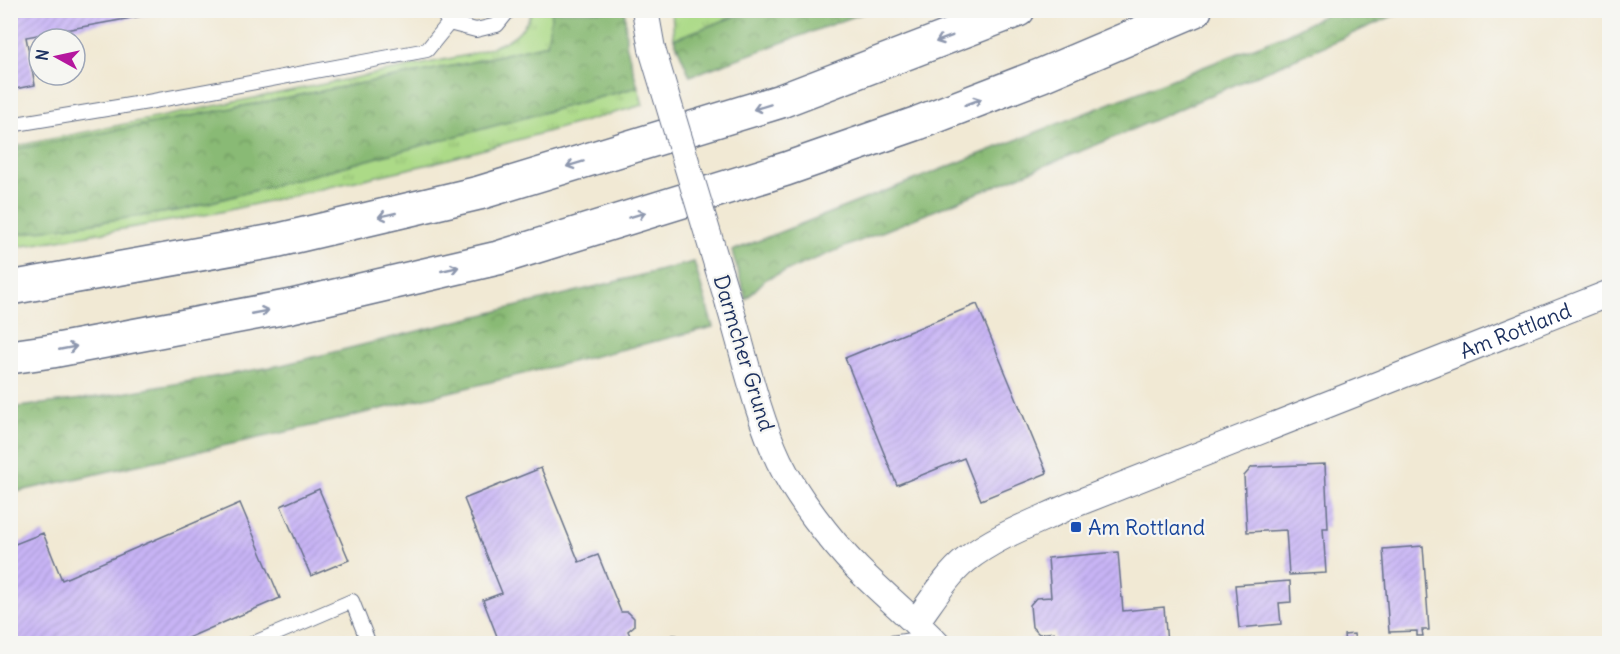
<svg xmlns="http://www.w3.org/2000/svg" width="1620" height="654" font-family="Delius,sans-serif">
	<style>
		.grass { fill: url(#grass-tufts); stroke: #648472; stroke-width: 1.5 }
		.forest { fill: url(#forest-crowns); stroke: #527469; stroke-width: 1.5 }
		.building { fill: url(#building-hatch) }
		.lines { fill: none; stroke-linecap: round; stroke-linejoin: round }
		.lane-casing { stroke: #667087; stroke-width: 16 }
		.street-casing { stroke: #667087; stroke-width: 28 }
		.highway-casing { stroke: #667087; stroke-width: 36 }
		.lane { stroke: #fff; stroke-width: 14 }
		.street { stroke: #fff; stroke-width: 26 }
		.highway { stroke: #fff; stroke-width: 33 }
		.street-bridge-casing { stroke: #667087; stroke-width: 28; stroke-linecap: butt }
		.street-bridge { stroke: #fff; stroke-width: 26 }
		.oneway { stroke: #8d97ae }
		.transit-dot { fill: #1a4fb4; stroke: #f6f6f2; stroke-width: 2 }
		.labels { text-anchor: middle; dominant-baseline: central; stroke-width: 4.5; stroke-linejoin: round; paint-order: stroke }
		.street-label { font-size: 21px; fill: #1b2f5e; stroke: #f6f6f2 }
		.transit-label { font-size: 21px; fill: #164399; stroke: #f6f6f2; text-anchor: start }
	</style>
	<defs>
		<pattern id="grass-tufts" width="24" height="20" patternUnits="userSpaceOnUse" patternTransform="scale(1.5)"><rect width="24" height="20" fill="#acda87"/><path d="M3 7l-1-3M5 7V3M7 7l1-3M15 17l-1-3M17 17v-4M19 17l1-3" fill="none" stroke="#93bb77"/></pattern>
		<pattern id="forest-crowns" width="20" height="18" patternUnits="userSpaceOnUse" patternTransform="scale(1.5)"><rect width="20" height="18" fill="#89ba74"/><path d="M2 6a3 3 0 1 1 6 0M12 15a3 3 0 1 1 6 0" fill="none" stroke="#6f9862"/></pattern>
		<pattern id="building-hatch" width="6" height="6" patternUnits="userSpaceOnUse" patternTransform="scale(1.5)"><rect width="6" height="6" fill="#c8b4f5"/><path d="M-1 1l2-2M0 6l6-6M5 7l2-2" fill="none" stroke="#ab9bd4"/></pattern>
	</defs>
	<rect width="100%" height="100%" fill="#f6f6f2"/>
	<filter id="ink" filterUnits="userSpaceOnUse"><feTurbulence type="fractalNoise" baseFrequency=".0167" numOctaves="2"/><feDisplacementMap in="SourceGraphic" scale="12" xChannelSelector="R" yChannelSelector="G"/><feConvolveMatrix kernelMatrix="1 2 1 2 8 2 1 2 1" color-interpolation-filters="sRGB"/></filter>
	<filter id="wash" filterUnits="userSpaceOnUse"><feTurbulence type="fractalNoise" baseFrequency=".008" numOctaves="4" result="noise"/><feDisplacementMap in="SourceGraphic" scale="24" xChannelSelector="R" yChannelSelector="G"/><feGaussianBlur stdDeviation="1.35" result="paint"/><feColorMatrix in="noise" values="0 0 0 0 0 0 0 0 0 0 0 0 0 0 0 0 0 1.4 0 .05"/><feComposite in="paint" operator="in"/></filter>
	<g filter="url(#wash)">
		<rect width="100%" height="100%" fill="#f1e9d4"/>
		<path class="grass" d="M532,11H552L547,44L463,64L11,150V147L468,55C495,47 522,40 532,11Z
			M672,11H731L733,18L674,39Z
			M638,87L643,105L434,163L216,213L11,248L10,235L182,210Z"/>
		<path class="forest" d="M552,11H625L626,44L638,87L182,210L11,235V150L463,64L547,44Z
			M749,11V10L869,11L690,76L674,39Z
			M1332,11H1404L1108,140L766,279L746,299L732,251L1285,35Z
			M694,262L713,327L312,426L11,493V408L106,396L282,365Z"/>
		<g id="blocks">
			<path class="building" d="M10,10H164V12L26,37L35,85L10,90Z
				M977,304L1047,473L981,500L964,458L897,485L845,358Z
				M1325,464L1328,528H1323L1326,573L1289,575L1286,530L1247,532L1244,476L1252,467Z
				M541,468L579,562L598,555L621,612H628L634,618V626L628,631L634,644H500L483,600L502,593L464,499Z
				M319,489L349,560L311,576L281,506Z
				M240,503L280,598L174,644H10V546L43,533L62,580Z
				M1423,546L1429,630H1422L1423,636H1417V631L1389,632L1383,549Z
				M1118,552L1123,611L1164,607L1167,644H1055L1054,632L1039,634L1032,627L1030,605L1036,598L1051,597L1048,558Z
				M1290,581L1291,602L1279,603L1281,624L1239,628L1235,585Z
				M1354,634L1355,644H1345L1344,635Z"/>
		</g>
	</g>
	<g filter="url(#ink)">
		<use href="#blocks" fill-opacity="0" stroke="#667087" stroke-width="1.5"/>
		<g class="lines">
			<defs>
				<path id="lane" d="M441,10L449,23
					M10,125L148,102L427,50L449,23L476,30L497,25L509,10
					M674,642L679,644
					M252,644L352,601L369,644
					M885,644L931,637"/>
				<g id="street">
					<path d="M645,10L652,49"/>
					<path d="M729,304C744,354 757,415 779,461C796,496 830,540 857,568C883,594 911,617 937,644"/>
					<path id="s1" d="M916,622C931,602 947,575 966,560C996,536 1036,522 1070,506L1610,293"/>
				</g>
				<path id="highway" d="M10,288L279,240L479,193L781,101L1018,10
					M10,357L52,351L292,306L498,258L786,169L918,123L1042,75L1195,10"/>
			</defs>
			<use href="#lane" class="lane-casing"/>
			<use href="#street" class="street-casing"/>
			<use href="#highway" class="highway-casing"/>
			<use href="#lane" class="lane"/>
			<use href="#street" class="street"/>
			<use href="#highway" class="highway"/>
			<defs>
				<path id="street-bridge" d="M652,49L729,304"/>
			</defs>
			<use href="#street-bridge" class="street-bridge-casing"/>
			<use href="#street-bridge" class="street-bridge"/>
		</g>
		<defs><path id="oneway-shaft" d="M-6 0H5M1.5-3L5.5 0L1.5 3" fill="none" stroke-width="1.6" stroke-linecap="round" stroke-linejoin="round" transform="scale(1.5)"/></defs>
		<g class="oneway">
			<use href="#oneway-shaft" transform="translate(944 39) rotate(159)"/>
			<use href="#oneway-shaft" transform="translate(973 102) rotate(-21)"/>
			<use href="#oneway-shaft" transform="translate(762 107) rotate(163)"/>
			<use href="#oneway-shaft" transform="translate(575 164) rotate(163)"/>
			<use href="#oneway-shaft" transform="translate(387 215) rotate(167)"/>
			<use href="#oneway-shaft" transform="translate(637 215) rotate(-17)"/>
			<use href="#oneway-shaft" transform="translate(450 269) rotate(-13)"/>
			<use href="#oneway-shaft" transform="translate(260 312) rotate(-11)"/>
			<use href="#oneway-shaft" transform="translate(68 348) rotate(-11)"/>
		</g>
	</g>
	<rect class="transit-dot" x="1070" y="521" width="12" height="12" rx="3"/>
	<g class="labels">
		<g class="street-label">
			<text stroke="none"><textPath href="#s1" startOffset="676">Am Rottland</textPath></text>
			<text transform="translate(744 353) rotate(73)">Darmcher Grund</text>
		</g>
		<g class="transit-label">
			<text x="1088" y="527">Am Rottland</text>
		</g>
	</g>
	<rect width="1620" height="654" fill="none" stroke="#f6f6f2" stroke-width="36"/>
	<g transform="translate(57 57) rotate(278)"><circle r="28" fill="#f6f6f2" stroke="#9ea6b7" stroke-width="1.5"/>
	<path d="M0-4.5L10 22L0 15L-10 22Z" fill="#b5179e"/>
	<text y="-9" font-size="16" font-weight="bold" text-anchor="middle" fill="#1b2f5e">N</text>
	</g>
</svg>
